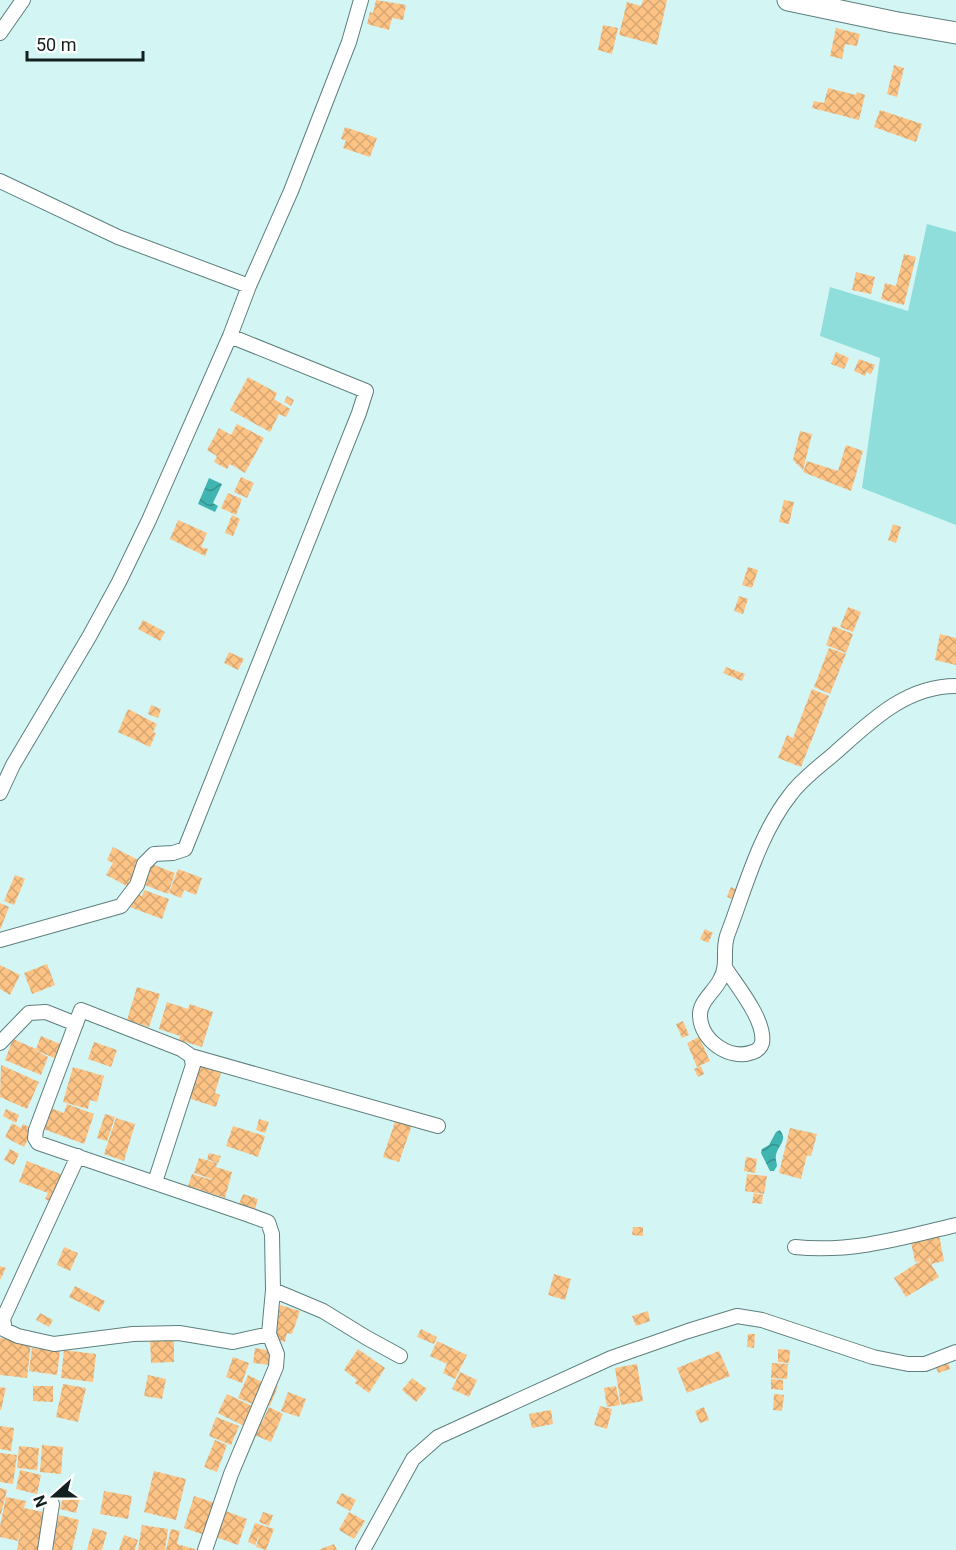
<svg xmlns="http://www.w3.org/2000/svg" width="956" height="1550" font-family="Roboto,sans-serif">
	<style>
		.grass { fill: #8fdedb }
		.water { fill: url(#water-waves) }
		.building { fill: url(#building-cross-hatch) }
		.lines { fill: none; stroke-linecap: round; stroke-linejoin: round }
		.minor-casing { stroke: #5e7f7d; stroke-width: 16 }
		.primary-casing { stroke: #5e7f7d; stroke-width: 23 }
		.minor { stroke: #fff; stroke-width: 14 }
		.primary { stroke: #fff; stroke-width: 21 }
	</style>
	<defs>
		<pattern id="water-waves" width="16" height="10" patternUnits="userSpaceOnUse" patternTransform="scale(1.5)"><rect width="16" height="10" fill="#3fb4b0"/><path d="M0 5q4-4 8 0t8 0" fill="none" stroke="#34928f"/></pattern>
		<pattern id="building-cross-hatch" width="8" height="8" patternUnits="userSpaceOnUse" patternTransform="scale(1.5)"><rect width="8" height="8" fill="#fcc385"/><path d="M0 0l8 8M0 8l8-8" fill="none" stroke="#d7a773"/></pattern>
	</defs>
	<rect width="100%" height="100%" fill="#d3f6f5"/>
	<path class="grass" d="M927,224L956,232V525L862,488L880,358L820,336L830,287L908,311Z"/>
	<path class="water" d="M209,478L222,484L213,503L218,506L215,512L198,504Z
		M780,1130C788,1141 778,1145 776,1155C775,1159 777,1163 777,1166L774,1171H770L761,1153L762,1149L769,1145L776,1132Z"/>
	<path class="building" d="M376,0L406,5L403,20L392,18L389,30L367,24L370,12L373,13Z
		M643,0H667L657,45L619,35L627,2L641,6Z
		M603,25L618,28L612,54L598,50Z
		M836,28L860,34L857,46L845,44L842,59L830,56Z
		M894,65L904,68L897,97L887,94Z
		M828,88L856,95L857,92L865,95L859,120L812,108L814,101L824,103Z
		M880,110L922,124L916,142L874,127Z
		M345,127L377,138L370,157L343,148L346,140L341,139Z
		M904,254L916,257L904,305L881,299L885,283L896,286Z
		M856,272L875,277L871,294L852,290Z
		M836,352L849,358L844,369L831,364Z
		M859,359L875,365L871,374L866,372L865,376L854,371Z
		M248,377L277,393L274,399L290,409L286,417L279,414L270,432L230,410Z
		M287,396L294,400L291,406L284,402Z
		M237,424L264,438L245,473L230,464L227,469L214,462L217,456L207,450L219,428L231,435Z
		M800,431L812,434L803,470L793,460Z
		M846,445L863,451L851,491L803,472L807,461L838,471Z
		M241,477L254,483L247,498L234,492Z
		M228,493L242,499L236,515L221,508Z
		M784,500L794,502L789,524L779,522Z
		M232,515L240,519L233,536L225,533Z
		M178,520L207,533L201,547L208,549L205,556L170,539Z
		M893,524L901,527L896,543L888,540Z
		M748,567L758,570L752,588L742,585Z
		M739,596L748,599L743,614L734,611Z
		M848,607L861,612L853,632L840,627Z
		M143,620L165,632L160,641L138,629Z
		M833,626L853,634L846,653L826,645Z
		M940,634L956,638V665L935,660Z
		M829,648L846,654L830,694L814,687Z
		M229,652L244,659L238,670L224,663Z
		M726,667L745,674L742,681L723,673Z
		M812,689L829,696L801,767L778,758L787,735L793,738Z
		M151,705L161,709L158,718L148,714Z
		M128,709L157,724L153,732L156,733L150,747L118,732Z
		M113,847L140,861L127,886L106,875L113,863L107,860Z
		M149,863L175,873L168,894L142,884Z
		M178,869L202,878L196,895L184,890L181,898L169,893Z
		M15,875L25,879L14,905L4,901Z
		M731,887L737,890L732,899L727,897Z
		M144,890L169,899L162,919L130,907L135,893L142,896Z
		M0,903L9,907L0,930Z
		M705,929L713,933L708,943L700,939Z
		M47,964L55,985L32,994L24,973Z
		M0,965L20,975L10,995L0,989Z
		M137,987L160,994L149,1027L127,1020Z
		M167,1002L188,1009L190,1004L213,1012L202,1047L179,1040L180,1036L159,1029Z
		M683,1021L689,1035L682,1038L676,1024Z
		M41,1036L65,1046L59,1060L35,1050L48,1057L41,1075L5,1060L13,1039L36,1049Z
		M699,1037L710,1061L697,1067L687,1043Z
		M94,1042L117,1050L111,1067L88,1059Z
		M1,1065L39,1082L27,1109L0,1097Z
		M199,1065L221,1073L215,1093L220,1095L216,1107L188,1098Z
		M701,1066L704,1074L698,1077L694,1069Z
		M73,1067L104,1076L97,1102L90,1100L88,1109L63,1102Z
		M67,1104L94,1114L84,1144L41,1128L48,1107L64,1113Z
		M6,1109L19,1115L16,1123L3,1116Z
		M105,1114L115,1117L107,1141L97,1138Z
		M116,1118L135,1124L124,1161L104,1154Z
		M259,1119L269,1122L265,1133L256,1130Z
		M396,1119L412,1125L399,1162L383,1157Z
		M12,1123L21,1128L23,1124L33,1129L24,1147L5,1137Z
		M233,1126L265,1136L258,1157L226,1146Z
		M790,1128L817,1134L811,1156L807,1155L801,1179L779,1173Z
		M10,1149L19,1154L14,1165L4,1160Z
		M209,1153L221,1156L218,1163L207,1159Z
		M746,1157L757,1159L755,1173L744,1171Z
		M199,1158L217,1163L216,1167L232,1172L225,1198L188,1186L192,1174L212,1180V1179L194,1173Z
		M27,1161L63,1175L52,1202L45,1199L48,1193L19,1182Z
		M747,1174L767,1176L764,1194L745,1191Z
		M754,1193L763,1195L762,1204L752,1203Z
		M243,1194L258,1199L255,1209L239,1204Z
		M633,1227H643V1236L632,1235Z
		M939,1235L944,1261L931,1264L930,1259H928L939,1277L906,1297L894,1278L920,1261L915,1262L911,1242Z
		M64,1247L78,1253L70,1271L57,1265Z
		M0,1266L6,1268L0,1280Z
		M554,1274L571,1279L565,1300L548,1295Z
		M75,1286L105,1301L99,1312L69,1297Z
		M280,1305L300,1311L292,1334L287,1333L285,1342L272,1338V1328Z
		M648,1311L650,1321L636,1326L632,1316Z
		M40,1313L53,1320L49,1327L36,1320Z
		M421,1329L437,1337L434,1344L417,1337Z
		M748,1334H755L754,1348L747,1347Z
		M174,1337V1362L151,1363L150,1338Z
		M0,1338L31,1342L27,1378L0,1375Z
		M437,1341L467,1355L455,1379L443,1373L447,1364L430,1356Z
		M32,1348L60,1351L57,1375L29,1371Z
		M255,1348L272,1351L270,1365L253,1363Z
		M358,1349L385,1368L369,1393L355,1383L357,1380L344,1370Z
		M778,1349L790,1350L789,1363L778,1362Z
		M64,1350L96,1354L93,1382L61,1378Z
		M719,1351L730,1376L687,1393L677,1368Z
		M233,1357L249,1363L242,1383L226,1377Z
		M947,1359L950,1369L938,1373L935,1364Z
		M772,1363L788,1364L787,1379L771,1378Z
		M637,1364L643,1401L621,1405L615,1368Z
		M460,1372L477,1380L469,1397L452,1389Z
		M148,1375L166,1379L162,1399L144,1396Z
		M248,1375L266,1384L257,1406L238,1398Z
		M412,1378L427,1389L416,1402L402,1390Z
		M771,1379L783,1380V1390L771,1389Z
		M63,1384L86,1388L78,1422L56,1417Z
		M271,1384L278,1386L270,1406L263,1403Z
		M33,1386H53V1402L33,1401Z
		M616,1386L620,1405L607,1407L604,1388Z
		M0,1387L6,1388L1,1410H0Z
		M288,1392L306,1399L299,1417L281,1411Z
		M227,1394L254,1407L246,1427L230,1419L233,1413L229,1419L218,1413Z
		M774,1394L784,1395L782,1411L773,1410Z
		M600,1406L612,1409L607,1429L594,1425Z
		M269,1407L283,1414L271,1442L250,1433L257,1420L262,1422Z
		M704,1407L709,1420L700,1423L695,1411Z
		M551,1410L553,1424L532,1428L529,1414Z
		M216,1417L239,1426L231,1445L209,1436Z
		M0,1426L14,1428L11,1451L0,1449Z
		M215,1440L227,1445L217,1472L204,1467Z
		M42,1445L63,1447L61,1474L40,1472Z
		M19,1446L39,1448L37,1470L17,1468Z
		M0,1453L17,1455L13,1484L0,1482Z
		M20,1470L41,1475L37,1494L16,1489Z
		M154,1471L186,1479L176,1520L144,1512Z
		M0,1488L7,1490L1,1514H0Z
		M104,1491L132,1496L128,1519L100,1514Z
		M64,1493L80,1497L76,1513L60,1509Z
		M342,1493L356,1500L350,1511L336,1503Z
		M194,1496L218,1504L207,1536L184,1528Z
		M6,1497L26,1501L24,1508L48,1513L41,1550H17L22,1523L18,1541L0,1537V1526Z
		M223,1510L247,1519L238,1545L213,1536Z
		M263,1512L273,1515L269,1526L259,1522Z
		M349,1512L365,1521L354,1539L339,1530Z
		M59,1515L79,1520L72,1550H51Z
		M255,1523L274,1529L266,1550L256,1547L260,1534L255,1545L248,1542Z
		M142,1525L168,1529L165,1550H138Z
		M93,1528L107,1532L102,1550H87Z
		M171,1529L180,1531L177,1544L198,1550H166Z
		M124,1535L138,1540L135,1550H119Z
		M334,1544L337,1550H318Z"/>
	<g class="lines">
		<defs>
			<path id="minor" d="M0,33L23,0
				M0,181L118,237L249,286
				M0,793L13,765L89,637L119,582L149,520L230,336L249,286L291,191L349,42L361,0
				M0,940L121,906L137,885L144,864L154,854L173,853L185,849L359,413L366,391L230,336
				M726,969C737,986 766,1021 762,1043C761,1047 757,1051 753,1052C730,1061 701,1041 700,1016C699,1002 714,992 720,980C729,964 722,953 727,936C745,889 759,834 791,794C802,779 820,766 835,753C870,722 905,686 956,686
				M0,1043L29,1013L46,1012L76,1024
				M191,1056L438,1126
				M78,1156L3,1319L5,1330L18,1336L54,1344L133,1334L179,1333L233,1342L269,1334
				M155,1182L193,1065L191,1056L181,1049L81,1010L36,1130L35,1138L38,1143L249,1215L268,1222L272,1234L273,1290L269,1334L277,1354L276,1367L231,1474L205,1550
				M795,1247C851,1253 902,1238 956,1225
				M273,1290L323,1311L367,1338L400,1356
				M45,1550L52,1504
				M363,1550L413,1459L438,1437L611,1358L688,1331L737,1316L762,1320L873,1357L908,1364H925L956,1352"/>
			<path id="primary" d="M788,0L893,22L956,33"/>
		</defs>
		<use href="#minor" class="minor-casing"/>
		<use href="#primary" class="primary-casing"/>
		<use href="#minor" class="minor"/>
		<use href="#primary" class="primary"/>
	</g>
	<g transform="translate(54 1496) rotate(249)" stroke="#ffffff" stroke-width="4.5" paint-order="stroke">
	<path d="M0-4.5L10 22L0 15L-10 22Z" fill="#132020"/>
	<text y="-9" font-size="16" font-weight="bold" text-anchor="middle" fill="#132020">N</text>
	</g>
	<path d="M27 51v9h116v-9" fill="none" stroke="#132020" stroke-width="3"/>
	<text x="36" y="51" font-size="18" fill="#132020" stroke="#ffffff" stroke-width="4.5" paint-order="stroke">50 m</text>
</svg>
